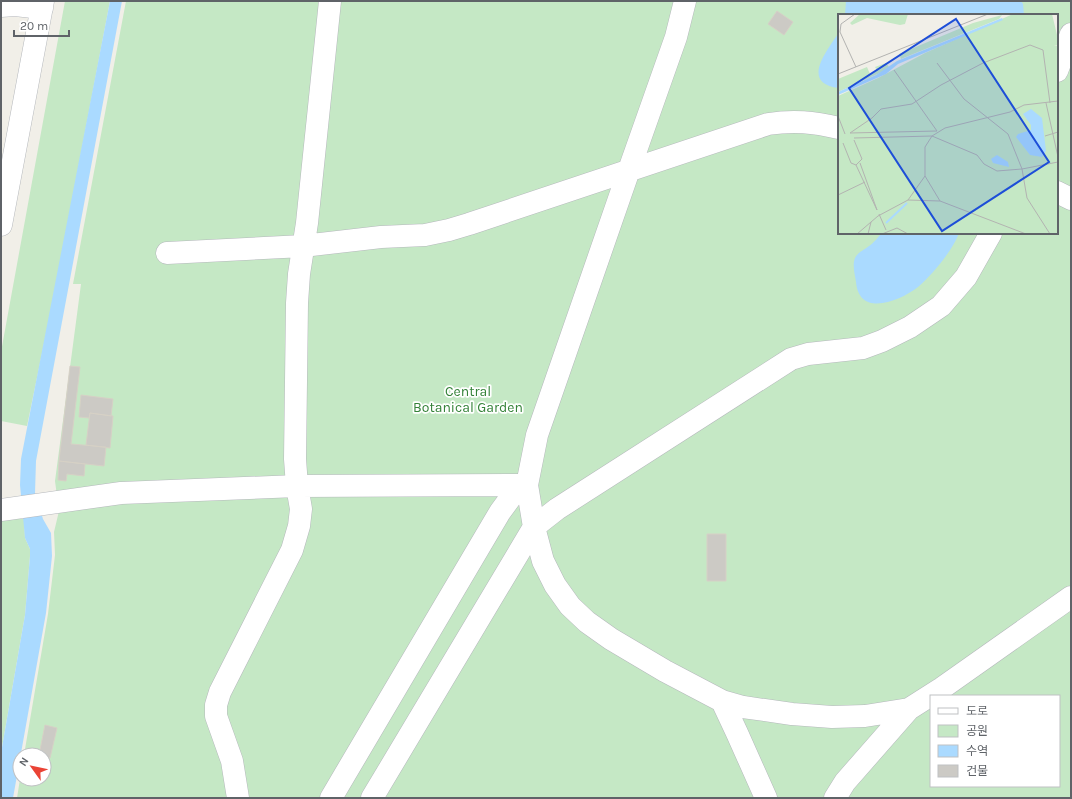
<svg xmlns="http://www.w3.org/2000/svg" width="1072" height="799" font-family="Karla,'Noto Sans KR',sans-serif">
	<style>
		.green { fill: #c5e8c5; fill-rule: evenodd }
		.water { fill: #aadaff }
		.building { fill: #cccac5; stroke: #d6d1c6 }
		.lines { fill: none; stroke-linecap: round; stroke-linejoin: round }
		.minor-casing { stroke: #b5b8bc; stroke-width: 23 }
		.minor { stroke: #fff; stroke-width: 22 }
		.labels { text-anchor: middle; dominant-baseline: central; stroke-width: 3.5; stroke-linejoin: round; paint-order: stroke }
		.park-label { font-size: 14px; fill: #348238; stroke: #fff }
		.inset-river { fill: none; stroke: #aadaff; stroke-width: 2 }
		.inset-road { fill: none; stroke: #b3b3b1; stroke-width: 1 }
		.view { fill: #1d4ed8; fill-opacity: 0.15; stroke: #1d4ed8; stroke-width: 2 }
		.inset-edge { fill: none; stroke: #5f6368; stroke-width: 2 }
	</style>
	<rect width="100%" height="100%" fill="#f1efe8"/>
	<path class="green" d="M65,1H110L52,305L27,426L1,421V352Z
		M126,1H1071V798H17L20,779H44V755H24L48,614L55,555L54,532L59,511L55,481L81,284H73ZM839,15H1057V233H839ZM931,696H1059V786H931Z
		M1,519H24L25,538L30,549V556L25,615L1,753Z"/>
	<path class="water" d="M110,1H122L36,461L35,493L43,519L51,533L52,556L46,613L13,798H1V753L25,615L30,556V549L25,538L20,485L21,459Z
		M846,1H1021L1023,4L1024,15H845Z
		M839,32V88C799,83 828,50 839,32Z
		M882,233H959C953,250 932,275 918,287C900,301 859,318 856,282C855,275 852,265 855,258C858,252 864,250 869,246C874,243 878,237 882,233Z"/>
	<path class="building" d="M777,11L793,22L784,35L768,24Z
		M70,366L80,367L71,444L106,447L104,466L59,461Z
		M81,395L113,399L111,416L90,413L89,418L79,417Z
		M90,413L113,416L110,448L86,445Z
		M59,461L85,464L84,476L67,474L66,481L58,480Z
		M707,534H726V581H707Z
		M45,725L57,728L50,758L44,757V755H39Z"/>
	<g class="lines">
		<defs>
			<path id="minor" d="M685,1L676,37L629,170L537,435L527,485L534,527L543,561L555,585L570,606L587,622L611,639L665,671L722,701L743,707L792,714L832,717L865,716L909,709L942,688L1071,597
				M1,6L15,5L42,8
				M1057,71L1071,34
				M1057,192L1071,199
				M1,225L43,1
				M167,253L303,246L381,237L425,235L449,230L469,224L768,124C794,120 813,122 839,128
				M1,510L121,493L297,486L527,485
				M722,701L737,733L766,798
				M238,798L232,761L216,716V705L220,692L292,550L299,526L301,509L297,486L295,459L297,303L299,274L307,223L330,1
				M331,798L500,512L511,497L527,485
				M372,798L534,527L557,509L791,359L808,354L863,348L882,341L910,327L941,306L966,277L991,233
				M835,798L845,782L909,709"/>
		</defs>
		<use href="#minor" class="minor-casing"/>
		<use href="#minor" class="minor"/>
	</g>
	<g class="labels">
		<g class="park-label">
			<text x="468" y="391">Central<tspan x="468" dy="16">Botanical Garden</tspan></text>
		</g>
	</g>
	<g transform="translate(838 14)">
		<rect width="220" height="220" fill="#f1efe8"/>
		<path d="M22,0H70L67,10L62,11L29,4L14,11L12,9ZM175,0H214L220,25V31L216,32H220V220H0V82L40,64L87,39ZM164,1L161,5L63,45L61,40L135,9ZM48,49L51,53L46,57L0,78V65L29,53L32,60L39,56L37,53Z" fill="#c5e8c5"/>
		<path d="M164,4L165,6L60,50L48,60L0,81V78L38,61L59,47ZM193,95L204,104L208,137L204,143L192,141L178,123L180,120L193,116V111L185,100ZM159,141L170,148L171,153L155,149L153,145Z" fill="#aadaff"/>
		<path class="inset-river" d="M48,209L69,189"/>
		<path class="inset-road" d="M17,0L3,10L2,18L18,53M56,56L99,117M0,60L150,0M208,89L220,143M0,102L7,120M99,117L12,119L34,104L43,95L74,90L103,71L145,49L192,31L205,36L212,89M207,122L220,118M16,124L94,122L139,141L146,150L159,157L184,155L170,120L126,85L99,49M5,129L13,149L18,151L24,145L16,126M18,151L39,196L22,149M0,181L27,168M70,186L102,187M41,200L48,216M19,220L40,202L70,186L87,162M30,220L33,208M44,220L59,214L70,220M188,220L102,187L87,162V133L94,122L107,114L172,98L186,91L220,87M212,220L189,184L184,155L220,148"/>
		<path class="view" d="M118,5L211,148L104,217L11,74Z"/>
		<rect width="220" height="220" class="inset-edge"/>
	</g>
	<rect width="1072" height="799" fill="none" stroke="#5f6368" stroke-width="4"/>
	<rect x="930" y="695" width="130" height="92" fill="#ffffff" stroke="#bfc1c3"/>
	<rect x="938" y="708" width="20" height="6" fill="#ffffff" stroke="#bfc1c3"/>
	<text x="966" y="715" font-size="12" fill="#5f6368">도로</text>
	<rect x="938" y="725" width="20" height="12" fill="#c5e8c5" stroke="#bfc1c3"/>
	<text x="966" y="735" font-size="12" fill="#5f6368">공원</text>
	<rect x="938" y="745" width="20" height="12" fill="#aadaff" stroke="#bfc1c3"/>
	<text x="966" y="755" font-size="12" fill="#5f6368">수역</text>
	<rect x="938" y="765" width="20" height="12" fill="#cccac5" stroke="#bfc1c3"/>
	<text x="966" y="775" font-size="12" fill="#5f6368">건물</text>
	<g transform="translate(32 767) rotate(303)"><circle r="19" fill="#ffffff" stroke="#bfc1c3"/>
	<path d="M0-3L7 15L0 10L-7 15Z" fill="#ea4335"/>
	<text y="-6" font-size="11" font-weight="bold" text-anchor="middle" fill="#5f6368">N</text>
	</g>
	<path d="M14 30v6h55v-6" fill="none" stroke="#5f6368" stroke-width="2"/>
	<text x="20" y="30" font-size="12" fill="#5f6368" stroke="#ffffff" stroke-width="3" paint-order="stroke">20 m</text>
</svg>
